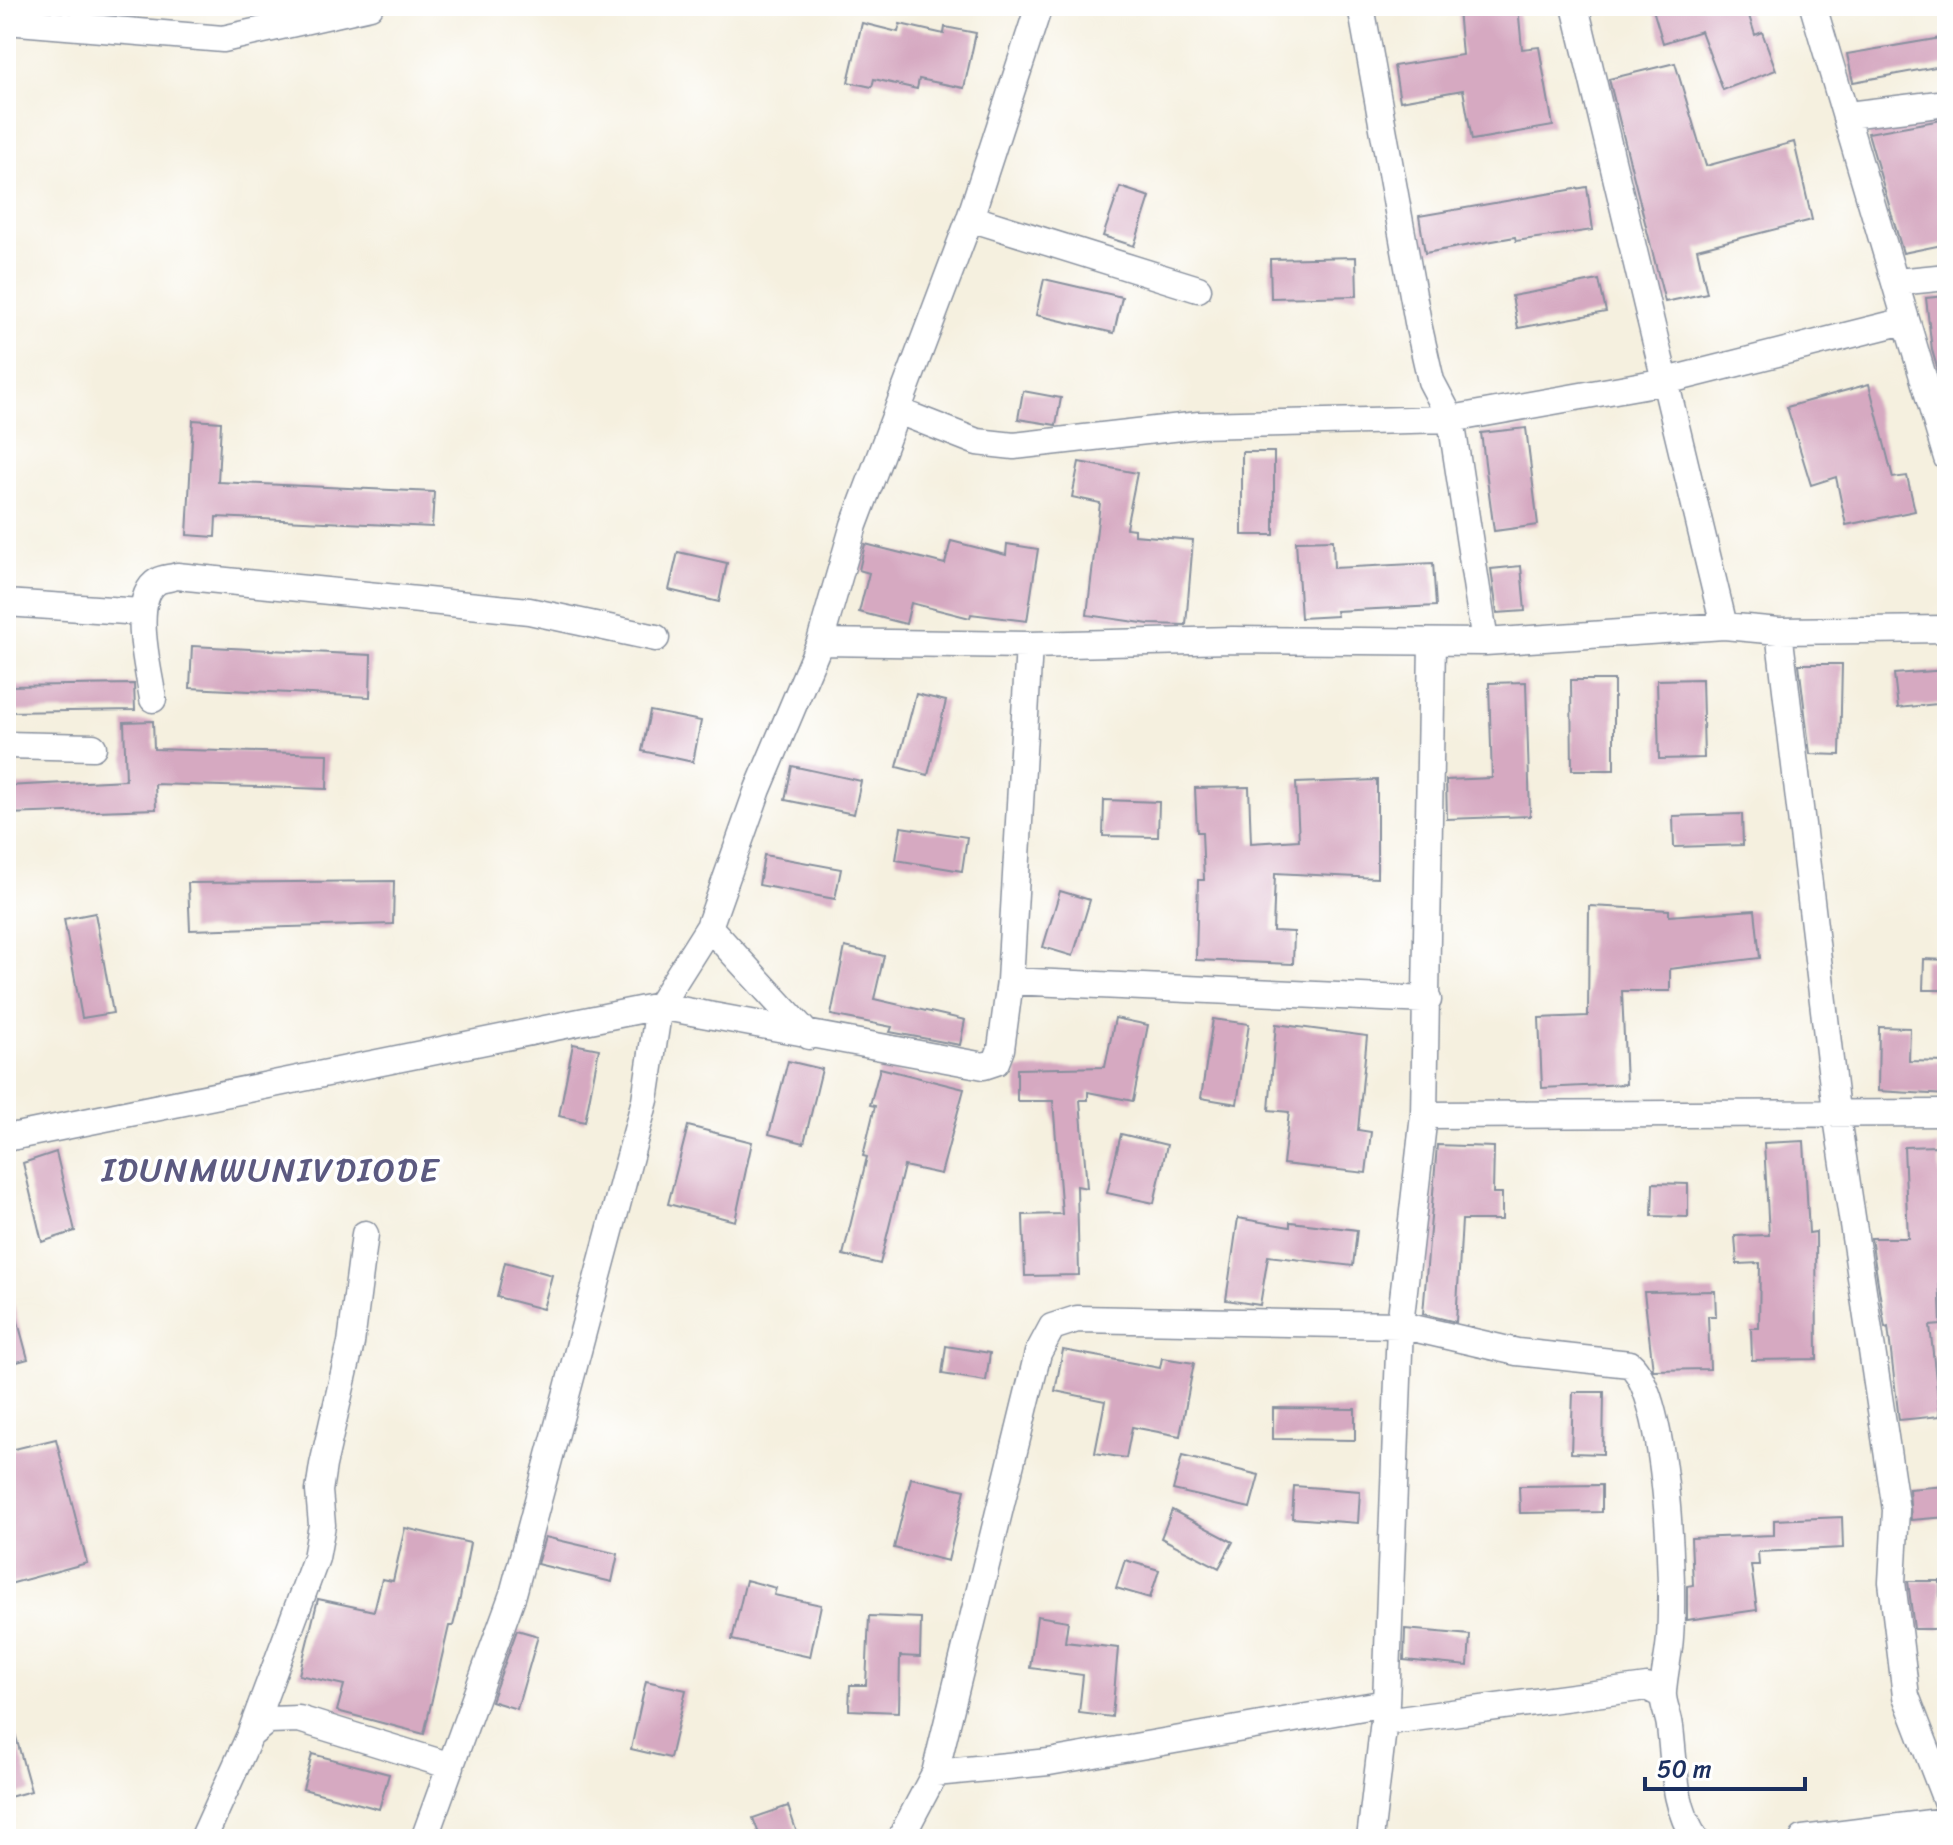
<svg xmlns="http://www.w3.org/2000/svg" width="1953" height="1845" font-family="Sriracha,sans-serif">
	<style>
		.building { fill: #d6a9c1 }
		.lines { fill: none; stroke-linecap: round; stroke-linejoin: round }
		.minor-casing { stroke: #88909e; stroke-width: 29 }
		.minor { stroke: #fff; stroke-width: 26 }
		.labels { text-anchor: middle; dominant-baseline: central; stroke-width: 7; stroke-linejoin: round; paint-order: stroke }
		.quarter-label { font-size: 34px; letter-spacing: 2px; fill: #5c5a81; stroke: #fff }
	</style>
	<rect width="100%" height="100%" fill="#fff"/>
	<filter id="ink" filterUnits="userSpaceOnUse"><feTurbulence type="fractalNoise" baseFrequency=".0125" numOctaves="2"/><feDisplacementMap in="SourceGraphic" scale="16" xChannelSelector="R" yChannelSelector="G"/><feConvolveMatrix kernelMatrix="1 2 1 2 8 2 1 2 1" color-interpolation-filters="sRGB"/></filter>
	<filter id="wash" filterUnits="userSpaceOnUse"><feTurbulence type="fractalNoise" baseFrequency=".006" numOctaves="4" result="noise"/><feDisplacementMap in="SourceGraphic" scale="32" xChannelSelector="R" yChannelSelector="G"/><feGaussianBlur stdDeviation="1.8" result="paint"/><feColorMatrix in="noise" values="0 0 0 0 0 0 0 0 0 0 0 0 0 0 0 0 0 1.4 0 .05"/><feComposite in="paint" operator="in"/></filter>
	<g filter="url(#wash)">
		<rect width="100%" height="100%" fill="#f5f0df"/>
		<g id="blocks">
			<path class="building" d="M1518,6L1522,49L1539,47L1553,126L1472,140L1463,90L1400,101L1394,66L1462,55L1458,9Z
				M1652,6H1746L1755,35L1762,32L1776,70L1723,90L1701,31L1663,43Z
				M862,23L898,32L900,24L944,34L945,27L976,33L964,88L919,79L917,89L874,79L872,87L848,82Z
				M1947,37V65L1853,82L1847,54Z
				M1675,63L1706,166L1794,142L1812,220L1697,249L1707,293L1665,302L1609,79Z
				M1947,119V244L1903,253L1868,133Z
				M1120,187L1150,197L1134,246L1103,236Z
				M1587,187L1593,230L1516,241L1515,237L1425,253L1419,216Z
				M1356,257L1357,296L1271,298L1270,259Z
				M1044,279L1122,297L1114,333L1036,315Z
				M1599,280L1606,312L1518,328L1512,296Z
				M1947,296V384H1942L1932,350L1926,298Z
				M1869,384L1893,478L1907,476L1915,511L1846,525L1836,477L1811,485L1787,407Z
				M1023,391L1061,398L1056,425L1018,419Z
				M193,420L221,422L218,482L434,492L432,527L216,517L215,537L187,535Z
				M1526,428L1538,525L1494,531L1481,433Z
				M1242,452H1274V535H1242Z
				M1079,462L1137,473L1126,528L1134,529V535L1193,540L1186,625L1149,624L1087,615L1100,503L1072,497Z
				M1333,540L1334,568L1433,563L1436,606L1336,611L1337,616L1301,618L1296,541Z
				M951,541L1006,555L1007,544L1038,549L1027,621L971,614L970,618L911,603L906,624L859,612L869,573L859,570L865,544L945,564Z
				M678,552L727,563L719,602L669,590Z
				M1521,566L1525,611L1497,613L1491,569Z
				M192,646L371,655L370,697L190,688Z
				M1799,664H1842L1840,755L1810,754Z
				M1947,670V703L1898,708L1894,674Z
				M1702,679L1704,758L1659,759L1657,680Z
				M1571,680H1614V770H1572Z
				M1526,682L1530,816L1447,819L1446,780L1492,778L1489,683Z
				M134,684L135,710L6,712V686Z
				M916,694L946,701L928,775L897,767Z
				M650,711L701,721L693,762L642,751Z
				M153,721L154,749L328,754L327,789L155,784L156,809L6,814V786L126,780L124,722Z
				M792,766L861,781L854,814L785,800Z
				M1377,780V878L1275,873L1273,931L1294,932L1293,964L1196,960L1198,880H1204L1202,832H1197L1195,788L1249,787L1251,843L1299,840L1296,783Z
				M1104,800L1159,802L1158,837L1103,836Z
				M1742,814L1743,845L1674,847L1673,816Z
				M901,827L967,837L962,871L896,860Z
				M764,855L841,869L835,899L759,885Z
				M394,881L393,924L190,930L188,883Z
				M1060,891L1090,900L1073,956L1043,947Z
				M1589,906L1669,910V916L1755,910L1760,958L1670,969V991H1622L1626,1084L1542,1088L1539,1018L1588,1016Z
				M95,913L113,1013L82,1018L64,919Z
				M845,947L884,956L874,999L965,1020L960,1045L890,1032L892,1027L831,1015Z
				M1924,959L1947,960V990H1923Z
				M1115,1018L1148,1025L1133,1101L1088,1092V1100H1080L1087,1188L1077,1186L1079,1275L1025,1276L1023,1215L1062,1214L1053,1101H1017V1069L1105,1067Z
				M1213,1019L1249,1024L1237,1104L1201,1098Z
				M1276,1024L1367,1036L1358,1130L1371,1132L1366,1173L1283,1164L1289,1112L1269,1110Z
				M1879,1027L1910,1028L1909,1061L1947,1062V1095L1878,1091Z
				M573,1044L599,1049L585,1122L559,1116Z
				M788,1061L822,1069L804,1143L769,1134Z
				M880,1068L964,1089L941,1174L904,1166L880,1264L843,1255L867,1157L863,1156L875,1106L870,1105Z
				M688,1126L752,1142L735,1221L668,1204Z
				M1121,1134L1167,1145L1154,1203L1107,1193Z
				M1804,1141L1809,1233L1816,1232L1817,1359L1752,1360L1751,1328H1759L1760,1263L1737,1264L1735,1236L1769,1235L1764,1143Z
				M1437,1145L1494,1147L1493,1193H1502V1220H1462L1456,1322L1423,1314Z
				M1938,1146L1947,1275H1939L1941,1325L1930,1326L1940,1416L1899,1420L1888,1327L1885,1328L1871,1238H1908L1904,1147Z
				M56,1152L75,1231L42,1242L23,1163Z
				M1653,1183L1688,1184V1217L1652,1216Z
				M1238,1218L1290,1227V1222L1357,1230L1353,1266L1268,1256L1260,1305L1226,1300Z
				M505,1262L552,1275L543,1309L497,1297Z
				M1715,1291L1716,1316H1708L1710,1369L1653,1370L1644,1292Z
				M11,1296L28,1359L6,1365V1297Z
				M946,1346L990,1353L986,1381L942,1374Z
				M1063,1350L1160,1368L1162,1358L1194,1363L1180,1436L1132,1427L1126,1458L1095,1453L1105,1401L1055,1391Z
				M1573,1392H1604L1603,1454L1571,1453Z
				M1273,1408L1355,1409V1440L1273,1439Z
				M56,1439L87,1563L6,1585V1451Z
				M1182,1456L1259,1475L1250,1508L1173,1490Z
				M911,1478L965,1490L948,1561L894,1548Z
				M1602,1485V1512L1520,1513L1519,1486Z
				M1294,1486L1360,1491L1358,1523L1292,1518Z
				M1947,1486V1517L1911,1520L1909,1489Z
				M1172,1510L1233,1542L1219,1568L1161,1538Z
				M1842,1517L1843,1548L1758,1552L1759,1565H1751L1757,1610L1687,1620V1586L1693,1585L1691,1538L1774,1535V1520Z
				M405,1528L470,1543L460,1598L453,1626H449L424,1734L337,1711L344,1685L299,1675L318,1599L374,1611L382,1579L393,1581Z
				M545,1537L618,1554L612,1582L537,1564Z
				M1125,1560L1159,1570L1150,1598L1116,1588Z
				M746,1580L776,1588L774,1595L821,1605L810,1657L732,1640Z
				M1908,1581H1940V1629H1914Z
				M869,1616L921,1618L920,1657L900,1656L899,1712L849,1710L850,1685H866Z
				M1037,1616L1068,1621L1065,1642L1118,1648L1112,1717L1079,1713L1083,1675L1030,1668Z
				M1405,1629L1470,1635L1468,1666L1404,1660Z
				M517,1630L538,1636L517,1709L491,1701Z
				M646,1681L686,1690L670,1758L631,1749Z
				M6,1719H11L31,1791L6,1798Z
				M312,1754L389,1774L379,1809L303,1789Z
				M788,1806L799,1839H761L753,1818Z"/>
		</g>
	</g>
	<g filter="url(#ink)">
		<use href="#blocks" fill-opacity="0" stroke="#88909e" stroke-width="2"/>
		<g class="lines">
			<defs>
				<path id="minor" d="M1361,6L1419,328L1431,381L1451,419L1485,642
					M1575,6L1724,626
					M1813,6L1947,458
					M6,21L223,39L370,6
					M1848,115L1947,103
					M970,218L1198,289
					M1897,282L1947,277
					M898,411L977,442L1014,446L1199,425L1451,419L1666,381L1905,321
					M6,603L141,612
					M1779,631L1836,1111L1896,1510L1892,1582L1906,1696L1947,1803
					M820,642L1029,645L1232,640L1485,642L1724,626L1779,631L1947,629
					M153,699C149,671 129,598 158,581C163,578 172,578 177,576L529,611L656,638
					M6,745L93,747
					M709,927L809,1036
					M1010,981L1428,1000
					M1424,1115L1947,1113
					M6,1138L659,1006L984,1066L996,1062L1001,1049L1010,981L1029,645
					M1384,1722L1647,1687L1662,1695
					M250,1735L316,1558L322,1525L319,1491L323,1465L351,1343L365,1234
					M935,1773L1049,1762L1386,1703
					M203,1839L250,1735L268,1720L299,1719L451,1766
					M424,1839L513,1594L645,1100L659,1006L709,927L758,789L820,642L854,525L970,218L1039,6
					M900,1839L935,1773L1038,1353L1052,1327L1077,1319L1400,1325L1517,1352L1630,1364C1668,1397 1674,1584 1670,1637C1669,1655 1664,1673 1663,1692C1662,1703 1669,1715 1670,1727C1675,1768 1673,1803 1695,1839
					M1370,1839L1386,1703L1400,1325L1424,1115L1432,642
					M1803,1839L1947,1821"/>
			</defs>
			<use href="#minor" class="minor-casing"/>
			<use href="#minor" class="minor"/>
		</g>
	</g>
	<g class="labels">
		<g class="quarter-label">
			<text x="271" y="1170">IDUNMWUNIVDIODE</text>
		</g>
	</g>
	<rect width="1953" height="1845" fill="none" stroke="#fff" stroke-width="32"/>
	<path d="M1645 1777v12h160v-12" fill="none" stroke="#1b2f5e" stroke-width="4"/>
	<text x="1657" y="1777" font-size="24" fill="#1b2f5e" stroke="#ffffff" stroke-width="6" paint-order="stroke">50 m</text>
</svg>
